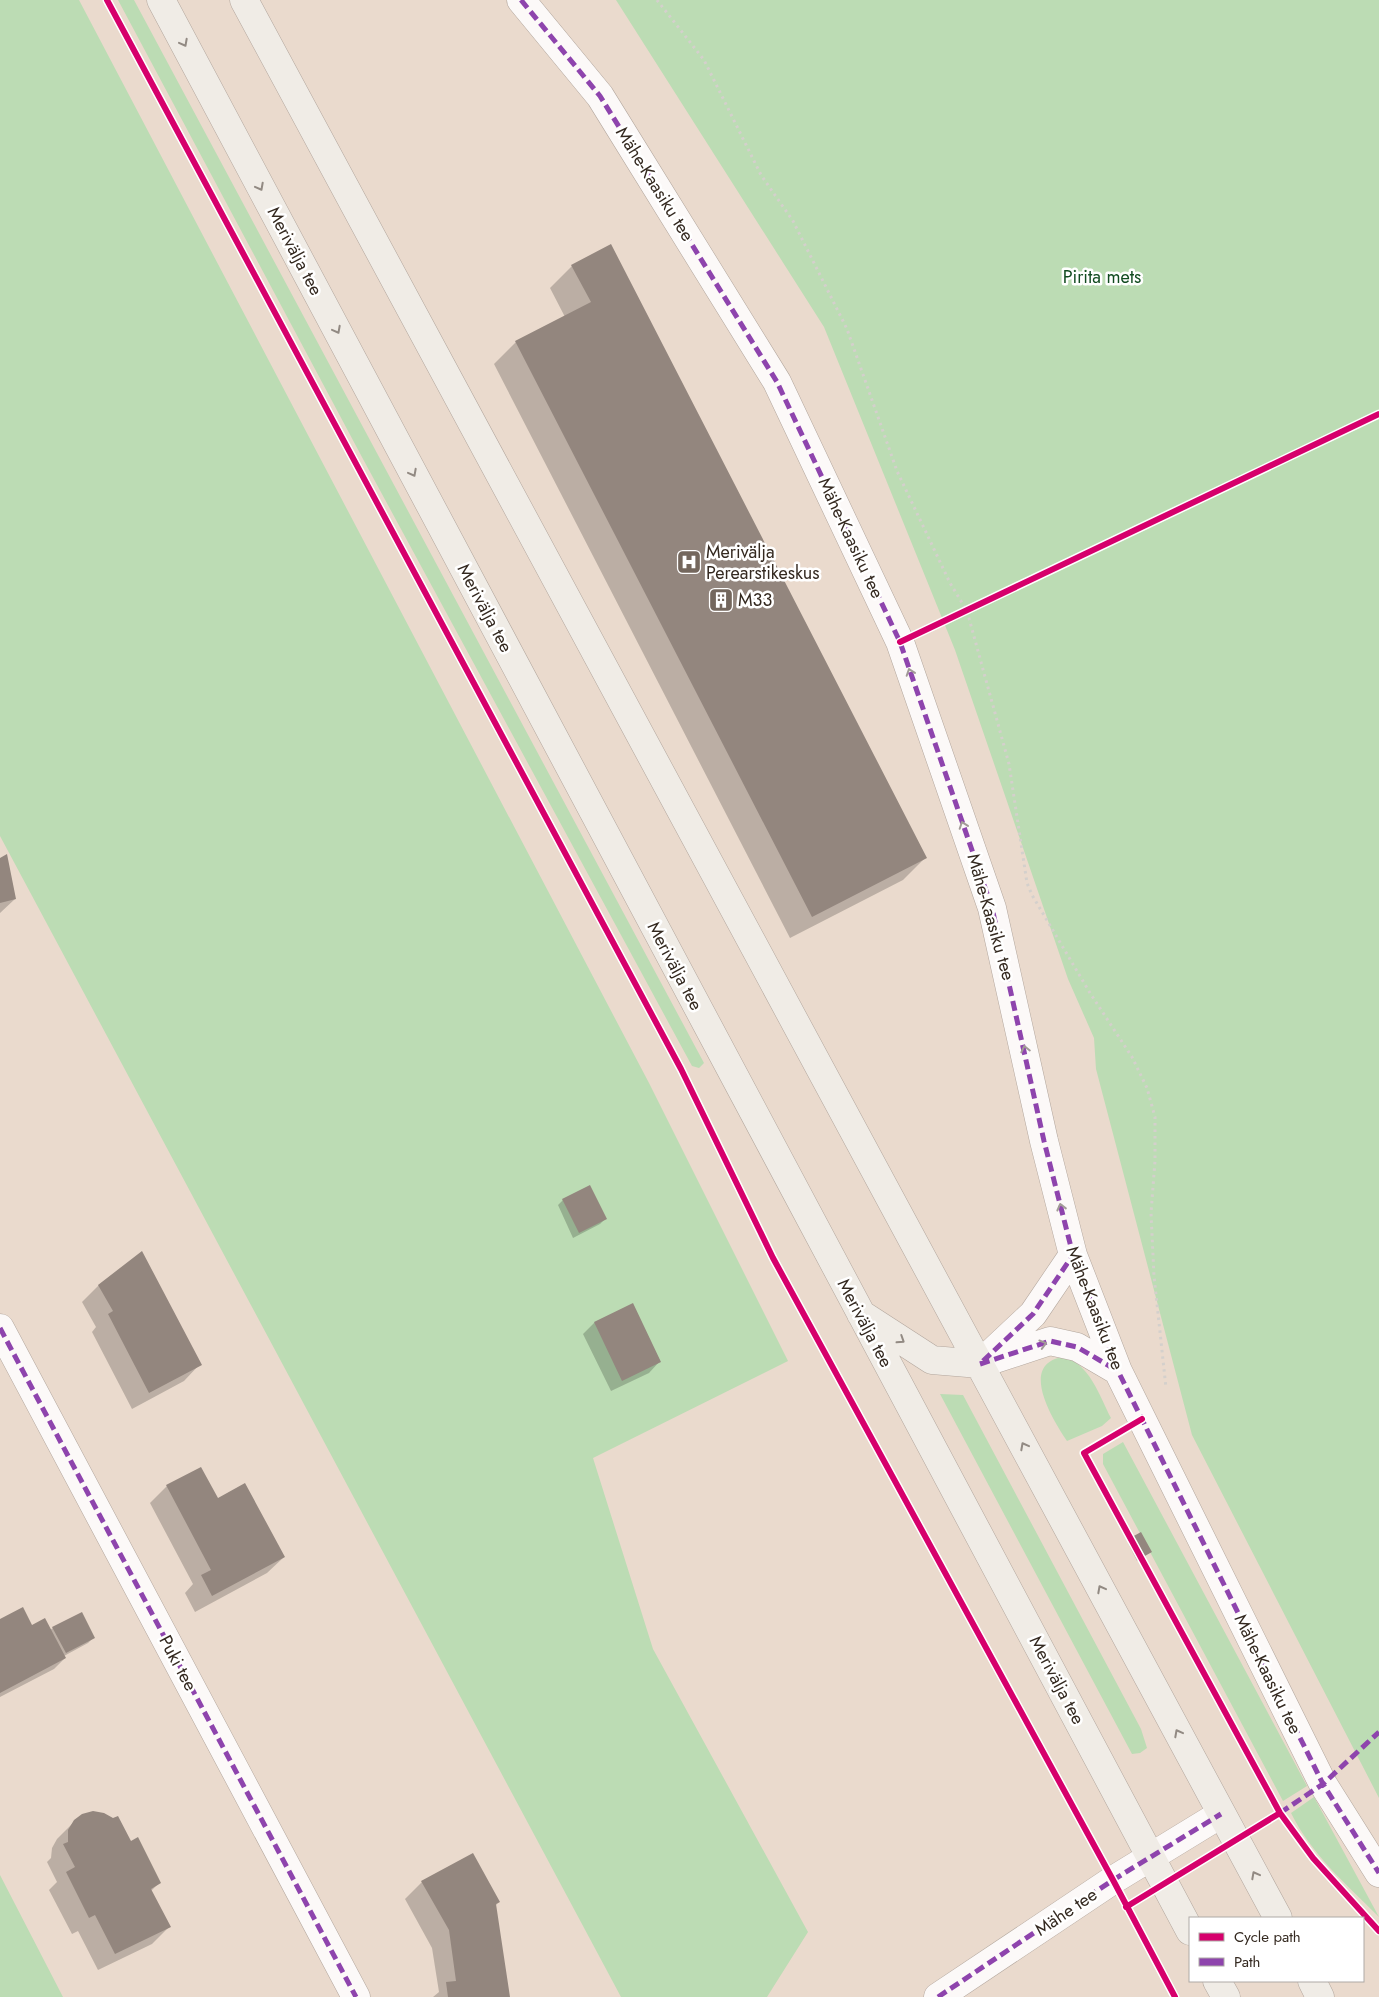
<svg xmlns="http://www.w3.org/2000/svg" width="1379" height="1997" font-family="Jost,sans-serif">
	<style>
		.green { fill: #bcdcb4 }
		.shadow { fill: #0003 }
		.building { fill: #93867e }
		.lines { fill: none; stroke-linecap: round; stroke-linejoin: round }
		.street-casing { stroke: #b2a69d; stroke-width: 29 }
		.secondary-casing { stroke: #b2a69d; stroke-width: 29 }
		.path { stroke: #d4d0cc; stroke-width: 3; stroke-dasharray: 2.5 4; stroke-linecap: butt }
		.street { stroke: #fcf9f8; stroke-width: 28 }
		.secondary { stroke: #f0ece6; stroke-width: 28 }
		.quiet { stroke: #8e44ad; stroke-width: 5; stroke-dasharray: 10 5; stroke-linecap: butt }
		.cycleway-casing { stroke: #fff; stroke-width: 9 }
		.cycleway { stroke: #d6006c; stroke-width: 6 }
		.oneway { stroke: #928a83 }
		.oneway2 { stroke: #a29b97 }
		.labels { text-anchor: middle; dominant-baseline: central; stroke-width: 5; stroke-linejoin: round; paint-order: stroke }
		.street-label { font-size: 18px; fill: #342920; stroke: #fff }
		.park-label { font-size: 18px; fill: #114b20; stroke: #fff }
		.poi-label { font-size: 18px; fill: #342920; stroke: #fff; text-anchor: start }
	</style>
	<rect width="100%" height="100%" fill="#eadacd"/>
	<path class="green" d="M0,0H79L649,1083L788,1361L593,1458L653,1649L808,1932L767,1997H621L0,836Z
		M118,0H134L704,1063L699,1068L692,1066L363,459Z
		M616,0H1379V1798L1192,1435L1096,1069L1094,1038L1068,979L955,650L824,327Z
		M1063,1357C1089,1362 1100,1397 1111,1418L1102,1426L1067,1441C1053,1420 1018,1364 1063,1357Z
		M940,1394L963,1395L1141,1729L1147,1748L1140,1753L1132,1754Z
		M1123,1442L1307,1786L1283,1801L1103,1464V1454Z
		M1314,1797L1379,1917C1347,1885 1311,1854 1291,1813Z
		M0,1875L63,1997H0Z"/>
	<path class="shadow" d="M572,266L925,858L903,880L790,938L494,364L516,342L565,317L550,288Z
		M0,860L15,899L0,913Z
		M563,1200L605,1219L600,1224L573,1238L558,1205Z
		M99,1285L200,1364L184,1381L132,1409L92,1332L96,1327L82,1302Z
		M632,1305L660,1361L649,1373L611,1391L583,1334L594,1323Z
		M167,1486L217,1500L284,1557L267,1573L195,1612L185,1593L193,1584L150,1503Z
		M1133,1538L1150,1552L1137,1561L1128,1543Z
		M0,1620L50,1630L53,1628L93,1638L88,1643L64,1656L65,1658L54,1669L0,1697Z
		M75,1821L130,1843L159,1883L151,1891L169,1927L152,1944L98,1970L78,1931L72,1934L49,1890L57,1882L47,1862L51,1858L52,1848L57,1839Z
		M422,1882L499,1902L495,1906L508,1997H433L439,1992L432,1948L405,1899Z"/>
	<path class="building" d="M611,244L927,858L812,917L515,341L591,302L571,265Z
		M7,854L16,899L0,903V858Z
		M590,1185L607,1219L579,1233L562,1199Z
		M142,1251L202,1365L149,1393L108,1314L113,1311L98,1285Z
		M633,1303L661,1362L622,1381L594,1322Z
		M201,1467L218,1498L245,1483L285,1557L212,1596L201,1575L211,1570L166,1485Z
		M1141,1532L1152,1552L1143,1557L1132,1537Z
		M23,1607L32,1625L45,1618L66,1658L0,1693V1619Z
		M82,1612L95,1638L66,1653L52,1627Z
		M93,1811L104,1813L113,1818L118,1816L131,1841L138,1837L161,1883L151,1889L171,1927L115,1954L95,1915L89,1918L66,1872L75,1867L63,1844L68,1842V1830L74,1820L82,1814Z
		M473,1853L500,1902L496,1904L510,1997H448L446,1982L456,1981L449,1930L421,1881Z"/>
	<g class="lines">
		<defs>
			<path id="street" d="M521,0L600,96L777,382L900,642L992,908L1044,1141L1073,1255L1118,1371L1323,1784L1379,1873
				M0,1328L356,1997
				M986,1358L1033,1314L1073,1255
				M980,1364L1050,1341L1077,1347L1118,1371
				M938,1997L1113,1880L1221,1814"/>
			<path id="secondary" d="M161,0L1190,1931
				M244,0L1278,1918
				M861,1314L932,1360L980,1364
				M1217,1981L1226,1997
				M1312,1981L1320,1997"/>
		</defs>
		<use href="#street" class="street-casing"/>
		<use href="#secondary" class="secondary-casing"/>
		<path class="path" d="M657,0L704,60L761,175L793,221L847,329L897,471L950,583L967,611L1009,764L1027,883L1032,895L1090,993L1132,1057L1147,1088L1155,1117V1161L1151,1213L1154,1276L1166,1388"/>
		<use href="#street" class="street"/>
		<use href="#secondary" class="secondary"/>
		<path class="quiet" d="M521,0L600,96L777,382L900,642L992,908L1044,1141L1073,1255L1118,1371L1323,1784L1379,1873
			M0,1328L356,1997
			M983,1361L1033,1314L1073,1255
			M980,1364L1050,1341L1077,1347L1118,1371
			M1280,1813L1323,1784L1379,1732
			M938,1997L1113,1880L1221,1814"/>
		<defs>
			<path id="cycleway" d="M107,0L681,1069L773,1258L1113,1880L1175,1997
				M900,642L1379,414
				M1142,1419L1084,1453L1280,1813L1313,1858L1379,1931
				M1126,1907L1280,1813"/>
		</defs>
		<use href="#cycleway" class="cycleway-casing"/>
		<use href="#cycleway" class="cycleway"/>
	</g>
	<defs><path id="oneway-chevron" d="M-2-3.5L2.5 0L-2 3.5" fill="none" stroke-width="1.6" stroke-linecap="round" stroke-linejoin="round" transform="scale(1.25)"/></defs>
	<g class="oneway">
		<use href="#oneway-chevron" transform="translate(184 43) rotate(62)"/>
		<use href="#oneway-chevron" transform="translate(260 187) rotate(62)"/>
		<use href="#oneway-chevron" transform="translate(337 330) rotate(62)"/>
		<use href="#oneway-chevron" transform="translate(413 473) rotate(62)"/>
		<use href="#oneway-chevron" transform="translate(901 1340) rotate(33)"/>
		<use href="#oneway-chevron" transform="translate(1024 1446) rotate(-118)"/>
		<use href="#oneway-chevron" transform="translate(1101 1589) rotate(-118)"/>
		<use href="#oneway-chevron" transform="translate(1178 1733) rotate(-118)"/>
		<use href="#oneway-chevron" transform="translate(1255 1875) rotate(-118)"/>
	</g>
	<g class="oneway2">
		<use href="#oneway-chevron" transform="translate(910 672) rotate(-109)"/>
		<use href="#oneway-chevron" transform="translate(963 825) rotate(-109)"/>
		<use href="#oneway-chevron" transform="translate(1025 1049) rotate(-103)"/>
		<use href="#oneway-chevron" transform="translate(1061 1207) rotate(-104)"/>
		<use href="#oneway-chevron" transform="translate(1043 1344) rotate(-16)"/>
	</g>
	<defs>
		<symbol id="hospital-square" viewBox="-11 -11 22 22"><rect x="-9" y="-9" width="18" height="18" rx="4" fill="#74675d" stroke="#fff"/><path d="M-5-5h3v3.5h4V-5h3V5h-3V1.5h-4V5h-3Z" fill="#fff"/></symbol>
		<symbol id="building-square" viewBox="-11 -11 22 22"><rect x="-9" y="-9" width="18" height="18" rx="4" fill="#74675d" stroke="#fff"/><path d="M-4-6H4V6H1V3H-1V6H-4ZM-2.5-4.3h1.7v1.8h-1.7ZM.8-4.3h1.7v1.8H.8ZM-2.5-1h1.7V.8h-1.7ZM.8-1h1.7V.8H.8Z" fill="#fff"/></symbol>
	</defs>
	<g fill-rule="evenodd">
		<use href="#hospital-square" x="675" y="548" width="28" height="28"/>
		<use href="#building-square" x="707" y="586" width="28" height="28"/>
	</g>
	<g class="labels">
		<g class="street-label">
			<text transform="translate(655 184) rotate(58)">Mähe-Kaasiku tee</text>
			<text transform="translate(295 251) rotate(62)">Merivälja tee</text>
			<text transform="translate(851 538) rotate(65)">Mähe-Kaasiku tee</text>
			<text transform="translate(485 608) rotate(62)">Merivälja tee</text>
			<text transform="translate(991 917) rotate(74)">Mähe-Kaasiku tee</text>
			<text transform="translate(675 966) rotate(62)">Merivälja tee</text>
			<text transform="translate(1095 1308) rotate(69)">Mähe-Kaasiku tee</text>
			<text transform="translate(865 1323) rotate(62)">Merivälja tee</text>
			<text transform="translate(178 1663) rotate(62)">Puki tee</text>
			<text transform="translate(1268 1674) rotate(64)">Mähe-Kaasiku tee</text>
			<text transform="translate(1057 1680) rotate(62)">Merivälja tee</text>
			<text transform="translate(1066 1912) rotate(-34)">Mähe tee</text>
		</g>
		<g class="park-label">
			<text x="1102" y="277">Pirita mets</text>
		</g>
		<g class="poi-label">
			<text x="706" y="552">Merivälja<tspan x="706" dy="21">Perearstikeskus</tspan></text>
			<text x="738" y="600">M33</text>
		</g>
	</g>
	<rect x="1189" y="1917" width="175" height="65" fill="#ffffff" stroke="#aea9a6"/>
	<rect x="1199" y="1933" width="25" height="8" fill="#d6006c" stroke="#aea9a6"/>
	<text x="1234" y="1942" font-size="15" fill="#342920">Cycle path</text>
	<rect x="1199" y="1958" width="25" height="8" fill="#8e44ad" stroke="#aea9a6"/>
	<text x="1234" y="1967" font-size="15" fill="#342920">Path</text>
</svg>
